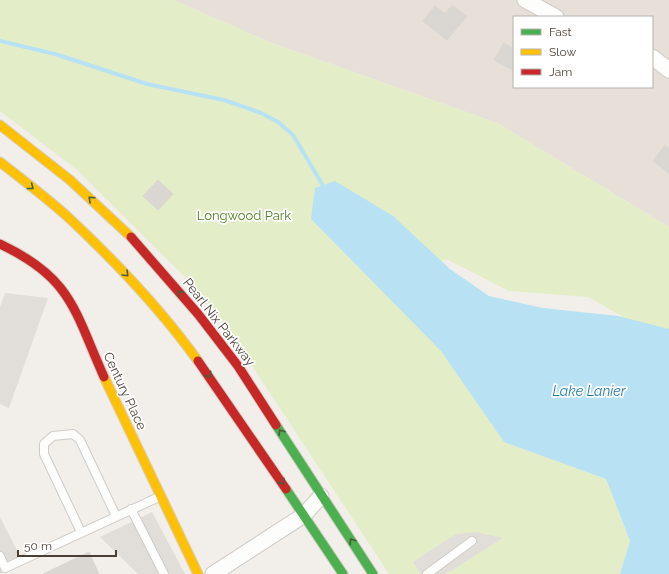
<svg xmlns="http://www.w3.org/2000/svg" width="669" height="574" font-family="Raleway,sans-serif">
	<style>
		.residential { fill: #e7e0d8; fill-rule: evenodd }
		.green { fill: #e3eec9 }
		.parking { fill: #e1deda }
		.water { fill: #b8e2f3 }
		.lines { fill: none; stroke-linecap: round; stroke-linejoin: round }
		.stream { stroke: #b8e2f3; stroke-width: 4 }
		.building { fill: #dad6d1; stroke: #dbd6d0 }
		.lane-casing { stroke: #cfcbc7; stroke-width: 10 }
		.street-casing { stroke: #cfcbc7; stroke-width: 17 }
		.fast-casing { stroke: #d4cdc2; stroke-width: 11 }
		.slow-casing { stroke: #d4cdc2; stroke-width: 11 }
		.jam-casing { stroke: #d4cdc2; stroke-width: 11 }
		.lane { stroke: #fdfdfc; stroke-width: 8 }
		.street { stroke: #fdfdfc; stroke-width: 15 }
		.fast { stroke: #4caf50; stroke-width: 9 }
		.slow { stroke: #ffc107; stroke-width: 9 }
		.jam { stroke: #c62828; stroke-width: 9 }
		.oneway { stroke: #4a5b3c }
		.labels { text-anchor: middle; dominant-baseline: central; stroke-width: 3.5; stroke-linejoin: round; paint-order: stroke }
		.park-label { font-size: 13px; fill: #518222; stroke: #fff }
		.street-label { font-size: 13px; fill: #4a3f35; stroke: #fff }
		.water-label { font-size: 14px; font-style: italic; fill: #207da7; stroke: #fff }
	</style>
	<rect width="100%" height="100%" fill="#f2efeb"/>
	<path class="residential" d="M173,0H669V227L497,123L269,42ZM514,17H652V87H514Z"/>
	<path class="green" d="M0,0H173L269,42L497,123L669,227V343L588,297L509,291L448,260L383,264L504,442L606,479L630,541L620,574H389L229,331L187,279L77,170L0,111Z"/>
	<path class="parking" d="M5,293L48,298L9,408L0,404V307Z
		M152,512L185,574H138L100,537Z
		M0,517L20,556L2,574H0Z
		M476,532L503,538L446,574H421L413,562L456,534Z"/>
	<path class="water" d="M335,181L393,216L450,269L489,296L543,308L618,316L669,329V574H620L630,541L606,479L504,442L441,351L311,219L315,188Z"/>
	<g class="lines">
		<path class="stream" d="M0,41L55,54L147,84L224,100L261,113L278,122L293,135L325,189"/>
	</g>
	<path class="building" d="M452,5L467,16L447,40L423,21L435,6L445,14Z
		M504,43L514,49V71L494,60Z
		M665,145L669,148V173L653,161Z
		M158,180L173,194L158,210L143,196Z
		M89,552L99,574H43Z"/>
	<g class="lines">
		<defs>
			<path id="lane" d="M131,509L164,574
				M81,532L44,454V444L53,436L73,434L80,440L116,516
				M0,556L5,568L159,497
				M427,574L472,541"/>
			<path id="street" d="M525,0L556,17
				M652,57L669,70
				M213,574L304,515L321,496"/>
			<path id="fast" d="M276,425L373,574
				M286,489L343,574"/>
			<path id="slow" d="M0,125L70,180L131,237
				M0,162C23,180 47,198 69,218C116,262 160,308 198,361
				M104,377L198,574"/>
			<path id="jam" d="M131,237L198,314L238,366L276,425
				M0,244C72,278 74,310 104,377
				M198,361L286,489"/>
		</defs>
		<use href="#lane" class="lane-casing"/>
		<use href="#street" class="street-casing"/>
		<use href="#fast" class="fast-casing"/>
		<use href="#slow" class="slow-casing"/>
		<use href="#jam" class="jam-casing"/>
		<use href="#lane" class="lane"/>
		<use href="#street" class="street"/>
		<use href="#fast" class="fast"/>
		<use href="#slow" class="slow"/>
		<use href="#jam" class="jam"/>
	</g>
	<defs><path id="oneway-chevron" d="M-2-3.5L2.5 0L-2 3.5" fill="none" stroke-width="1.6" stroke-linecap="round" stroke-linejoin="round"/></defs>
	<g class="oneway">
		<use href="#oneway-chevron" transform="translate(31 187) rotate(38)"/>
		<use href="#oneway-chevron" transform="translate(91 199) rotate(-137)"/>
		<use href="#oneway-chevron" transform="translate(126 274) rotate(45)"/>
		<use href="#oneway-chevron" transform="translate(180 293) rotate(-130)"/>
		<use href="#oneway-chevron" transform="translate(209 375) rotate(54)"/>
		<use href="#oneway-chevron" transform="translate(281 432) rotate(-122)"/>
		<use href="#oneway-chevron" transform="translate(282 482) rotate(56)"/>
		<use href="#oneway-chevron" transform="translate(352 541) rotate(-123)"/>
	</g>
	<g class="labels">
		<g class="park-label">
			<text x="244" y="215">Longwood Park</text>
		</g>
		<g class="street-label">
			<text transform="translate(219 322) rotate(52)">Pearl Nix Parkway</text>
			<text transform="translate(125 391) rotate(65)">Century Place</text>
		</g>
		<g class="water-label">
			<text x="589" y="391">Lake Lanier</text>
		</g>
	</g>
	<rect x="513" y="16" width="140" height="72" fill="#ffffff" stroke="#b7b2ae"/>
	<rect x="521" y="29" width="20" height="6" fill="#4caf50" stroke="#b7b2ae"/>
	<text x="549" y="36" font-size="12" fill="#4a3f35">Fast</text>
	<rect x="521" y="49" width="20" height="6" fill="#ffc107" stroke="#b7b2ae"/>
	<text x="549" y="56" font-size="12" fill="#4a3f35">Slow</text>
	<rect x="521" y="69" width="20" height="6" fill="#c62828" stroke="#b7b2ae"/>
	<text x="549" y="76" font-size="12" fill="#4a3f35">Jam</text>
	<path d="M18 550v6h98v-6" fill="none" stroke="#4a3f35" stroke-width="2"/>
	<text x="24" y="550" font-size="12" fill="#4a3f35" stroke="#ffffff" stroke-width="3" paint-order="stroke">50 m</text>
</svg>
